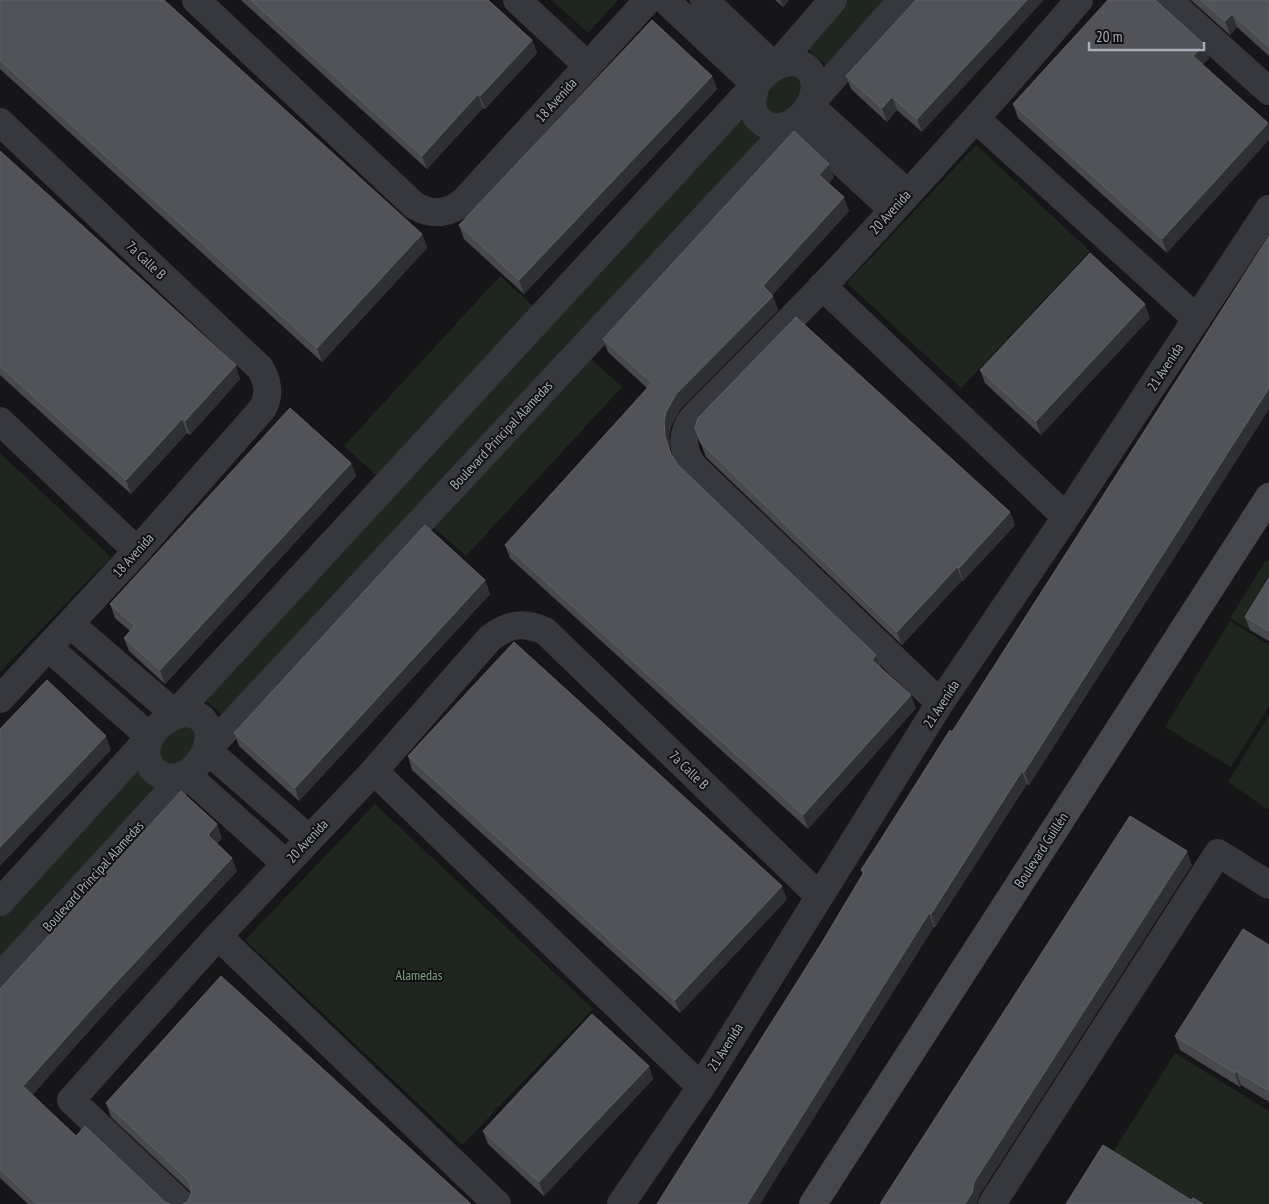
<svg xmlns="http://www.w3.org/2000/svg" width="1269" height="1204" font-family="'PT Sans Narrow',sans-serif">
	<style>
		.green { fill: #1e261f }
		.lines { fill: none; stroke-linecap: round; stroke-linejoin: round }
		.street { stroke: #37383d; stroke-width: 28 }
		.secondary { stroke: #45474d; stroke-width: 28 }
		.wall { fill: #47494d }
		.shaded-wall { fill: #2f3033 }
		.building { fill: #525359; stroke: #5f6168 }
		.labels { text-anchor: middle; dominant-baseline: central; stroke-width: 4; stroke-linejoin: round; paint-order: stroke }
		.street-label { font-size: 14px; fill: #a8adb8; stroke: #111113 }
		.park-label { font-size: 14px; fill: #7fa381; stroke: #111113 }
	</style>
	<rect width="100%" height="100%" fill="#161618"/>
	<path class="green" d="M552,0H618L588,33Z
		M844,0H893L832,70L804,46Z
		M799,71L808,95L775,120L758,96L763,86Z
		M737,117L765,142L228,720L200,695Z
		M976,145L1090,251L961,388L847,283Z
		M500,276L533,306L377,476L344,446Z
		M589,357L622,387L466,556L433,527Z
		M0,453L111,557L0,672Z
		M1266,560L1269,562V599L1250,630L1230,618Z
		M1230,621L1269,645V706L1231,767L1165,727Z
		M1269,715V810L1228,782Z
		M190,721L204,741L170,771L153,747L155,741Z
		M132,767L161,794L0,970V912Z
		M375,804L593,1009L462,1145L245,940Z
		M1175,1053L1269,1111V1204H1197L1113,1152Z"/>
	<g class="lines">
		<path class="street" d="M196,0L415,206C433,216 450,214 465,200L648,0
			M517,0L587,65
			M665,0L756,85
			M704,0L775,67L833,0
			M902,0L809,105L907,193
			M1168,0L1269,91
			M976,119L1197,319
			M0,122L260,368C268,381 270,395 263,408L137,551L0,699
			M822,286L1066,517
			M0,421L137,551
			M70,624L175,714L765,74C779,61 804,55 813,77C820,95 803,121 785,126C770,131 753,120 752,104C752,98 754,91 756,85
			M940,703L694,467C682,451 680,434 694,417C737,373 781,330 824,285C911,192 996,97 1079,0
			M186,713C232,717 200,789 163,776C156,773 152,770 149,763C138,739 164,715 186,713Z
			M374,771L701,1087
			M309,839L207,750L796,120L893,210
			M0,902L150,737L49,648
			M218,936L497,1204
			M0,977L186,774L286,864
			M181,1204L71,1100L218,936L374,771L490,638C510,624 523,621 545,631L819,896
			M621,1204L701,1087L940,703L1066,517L1269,209
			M992,1204L1218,853L1269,885"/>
		<path class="secondary" d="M813,1204L1269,497"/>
	</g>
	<path class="wall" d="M0,0L422,234L427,248L322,362L0,69Z
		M241,0H488L532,40L537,53L485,109L483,108L427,169Z
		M775,0H789L783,7Z
		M916,0L922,132L897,110L887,122L851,89L846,76Z
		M1191,0H1269V56L1237,27L1230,35Z
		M1204,44L1209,58L1202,65L1167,253L1018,118L1013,104Z
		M712,76L717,89L524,294L464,239L459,225Z
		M0,151L240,379L190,435L187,433L131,494L0,375Z
		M834,177L829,183L849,211L772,295L778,310L681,408L671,426L669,435L670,450L671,454L678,465L876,655L881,668L916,708L808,829L510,558L505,545L647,388L608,352L603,339Z
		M1269,236V409L1029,785L1027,784L935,927H934L821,944L863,874L861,870L952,732Z
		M1150,318L1041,435L985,383L980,370Z
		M695,428L1010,512L1015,525L963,581L962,580L902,645L706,457Z
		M351,463L356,476L165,684L129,651L124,638L130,631L115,618L110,604Z
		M1269,578V641L1250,630L1245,617Z
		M485,580L490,594L299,801L239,746L234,733Z
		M408,756L787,899L680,1013L412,770Z
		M222,838L217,843L237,871L104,1014L32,1095L76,1136L165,1202L170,1204H28L0,1178V989Z
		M1269,945V1102L1241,1085L1240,1087L1180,1050L1175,1036Z
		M649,1066L653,1079L544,1196L488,1144L483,1131Z
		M106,1103L471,1204L188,1201L191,1192L111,1117Z"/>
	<path class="shaded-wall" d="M780,0H789L783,7Z
		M1027,0H1044L922,132L917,119Z
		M1232,14L1237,27L1230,35L1225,21Z
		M532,40L537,53L485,109L480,96Z
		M1204,44L1209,58L1198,70L1193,56Z
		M712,76L717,89L524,294L519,280Z
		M478,94L483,108L427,169L422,156Z
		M892,97L897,110L887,122L882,108Z
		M1268,123L1269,127V140L1167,253L1162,239Z
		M829,164L834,177L824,189L819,175Z
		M844,197L849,211L768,300L763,286Z
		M422,234L427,248L322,362L317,348Z
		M773,296L778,310L681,408L671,426L669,435L670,451L665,437L664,421L666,412L676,394Z
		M1145,304L1150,318L1041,435L1036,421Z
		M236,365L240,379L190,435L185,421Z
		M1269,388V409L1029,785L1024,772Z
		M182,419L187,433L131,494L126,480Z
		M351,463L356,476L165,684L160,670Z
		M1010,512L1015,525L963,581L959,568Z
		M957,567L962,580L902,645L897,632Z
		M485,580L490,594L299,801L295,788Z
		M876,655L881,668L872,660Z
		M911,695L916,708L808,829L803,815Z
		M106,736L111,750L0,866V847Z
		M1022,771L1027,784L935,927L931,914Z
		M217,824L222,838L212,848L208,835Z
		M1187,851L1192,865L979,1196L977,1204H965L974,1182Z
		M232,858L237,871L104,1014L28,1100L23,1086L99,1001Z
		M782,886L787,899L680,1013L675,1000Z
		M929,913L934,927L760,1204H747Z
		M649,1066L653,1079L544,1196L539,1182Z
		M1236,1071L1241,1085L1240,1087L1235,1073Z"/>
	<path class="building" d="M0,0H164L422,234L317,348L0,60Z
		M251,0H488L532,40L480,96L478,94L422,156Z
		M916,0H1027L917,119L892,97L882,108L846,76Z
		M1108,0H1155L1204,44L1193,56L1268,123L1162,239L1013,104Z
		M1201,0H1269V47L1232,14L1225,21Z
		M652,20L712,76L519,280L459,225Z
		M794,131L829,164L819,175L844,197L763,286L773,296L676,394L666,412L664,421L665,437L671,454L678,465L876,655L872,660L911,695L803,815L505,545L652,383L603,339Z
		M0,151L236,365L185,421L182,419L126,480L0,366Z
		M1269,236V388L1024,772L1022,771L931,914L929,913L747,1204H657L821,944L864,872L861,870L883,836L950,730L952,732Z
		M1090,253L1145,304L1036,421L980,370Z
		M796,317L1010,512L959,568L957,567L897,632L701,443L695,428L698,418Z
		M290,408L351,463L160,670L124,638L135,626L110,604Z
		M425,525L485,580L295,788L234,733Z
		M1269,578V631L1245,617Z
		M514,642L782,886L675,1000L408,756Z
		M47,680L106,736L0,847V729Z
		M181,791L217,824L208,835L232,858L99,1001L23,1086L76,1136L85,1126L165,1202L170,1204H37L0,1169V989Z
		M1130,816L1187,851L974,1182L972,1193L965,1204H880Z
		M1243,929L1269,945V1091L1236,1071L1235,1073L1175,1036Z
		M221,976L471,1204H183L188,1201L191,1194V1185L187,1179L106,1103Z
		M592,1014L649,1066L539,1182L483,1131Z
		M1103,1145L1191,1200L1193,1198L1203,1204H1066Z"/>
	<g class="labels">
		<g class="street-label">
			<text transform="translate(556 100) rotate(-48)">18 Avenida</text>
			<text transform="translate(890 212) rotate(-48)">20 Avenida</text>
			<text transform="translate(146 260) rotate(43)">7a Calle B</text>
			<text transform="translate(1165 367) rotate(-57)">21 Avenida</text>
			<text transform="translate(501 435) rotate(-47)">Boulevard Principal Alamedas</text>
			<text transform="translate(133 555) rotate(-48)">18 Avenida</text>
			<text transform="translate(941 704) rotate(-57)">21 Avenida</text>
			<text transform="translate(689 770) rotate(44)">7a Calle B</text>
			<text transform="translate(307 841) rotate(-47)">20 Avenida</text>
			<text transform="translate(1041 850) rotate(-57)">Boulevard Guillén</text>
			<text transform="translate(93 876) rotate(-48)">Boulevard Principal Alamedas</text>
			<text transform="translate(725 1047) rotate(-58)">21 Avenida</text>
		</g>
		<g class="park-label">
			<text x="419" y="975">Alamedas</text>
		</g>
	</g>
	<path d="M1089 42v8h115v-8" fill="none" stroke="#a8adb8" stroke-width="2.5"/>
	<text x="1096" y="42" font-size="15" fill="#a8adb8" stroke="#111113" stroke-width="4" paint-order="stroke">20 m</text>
</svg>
